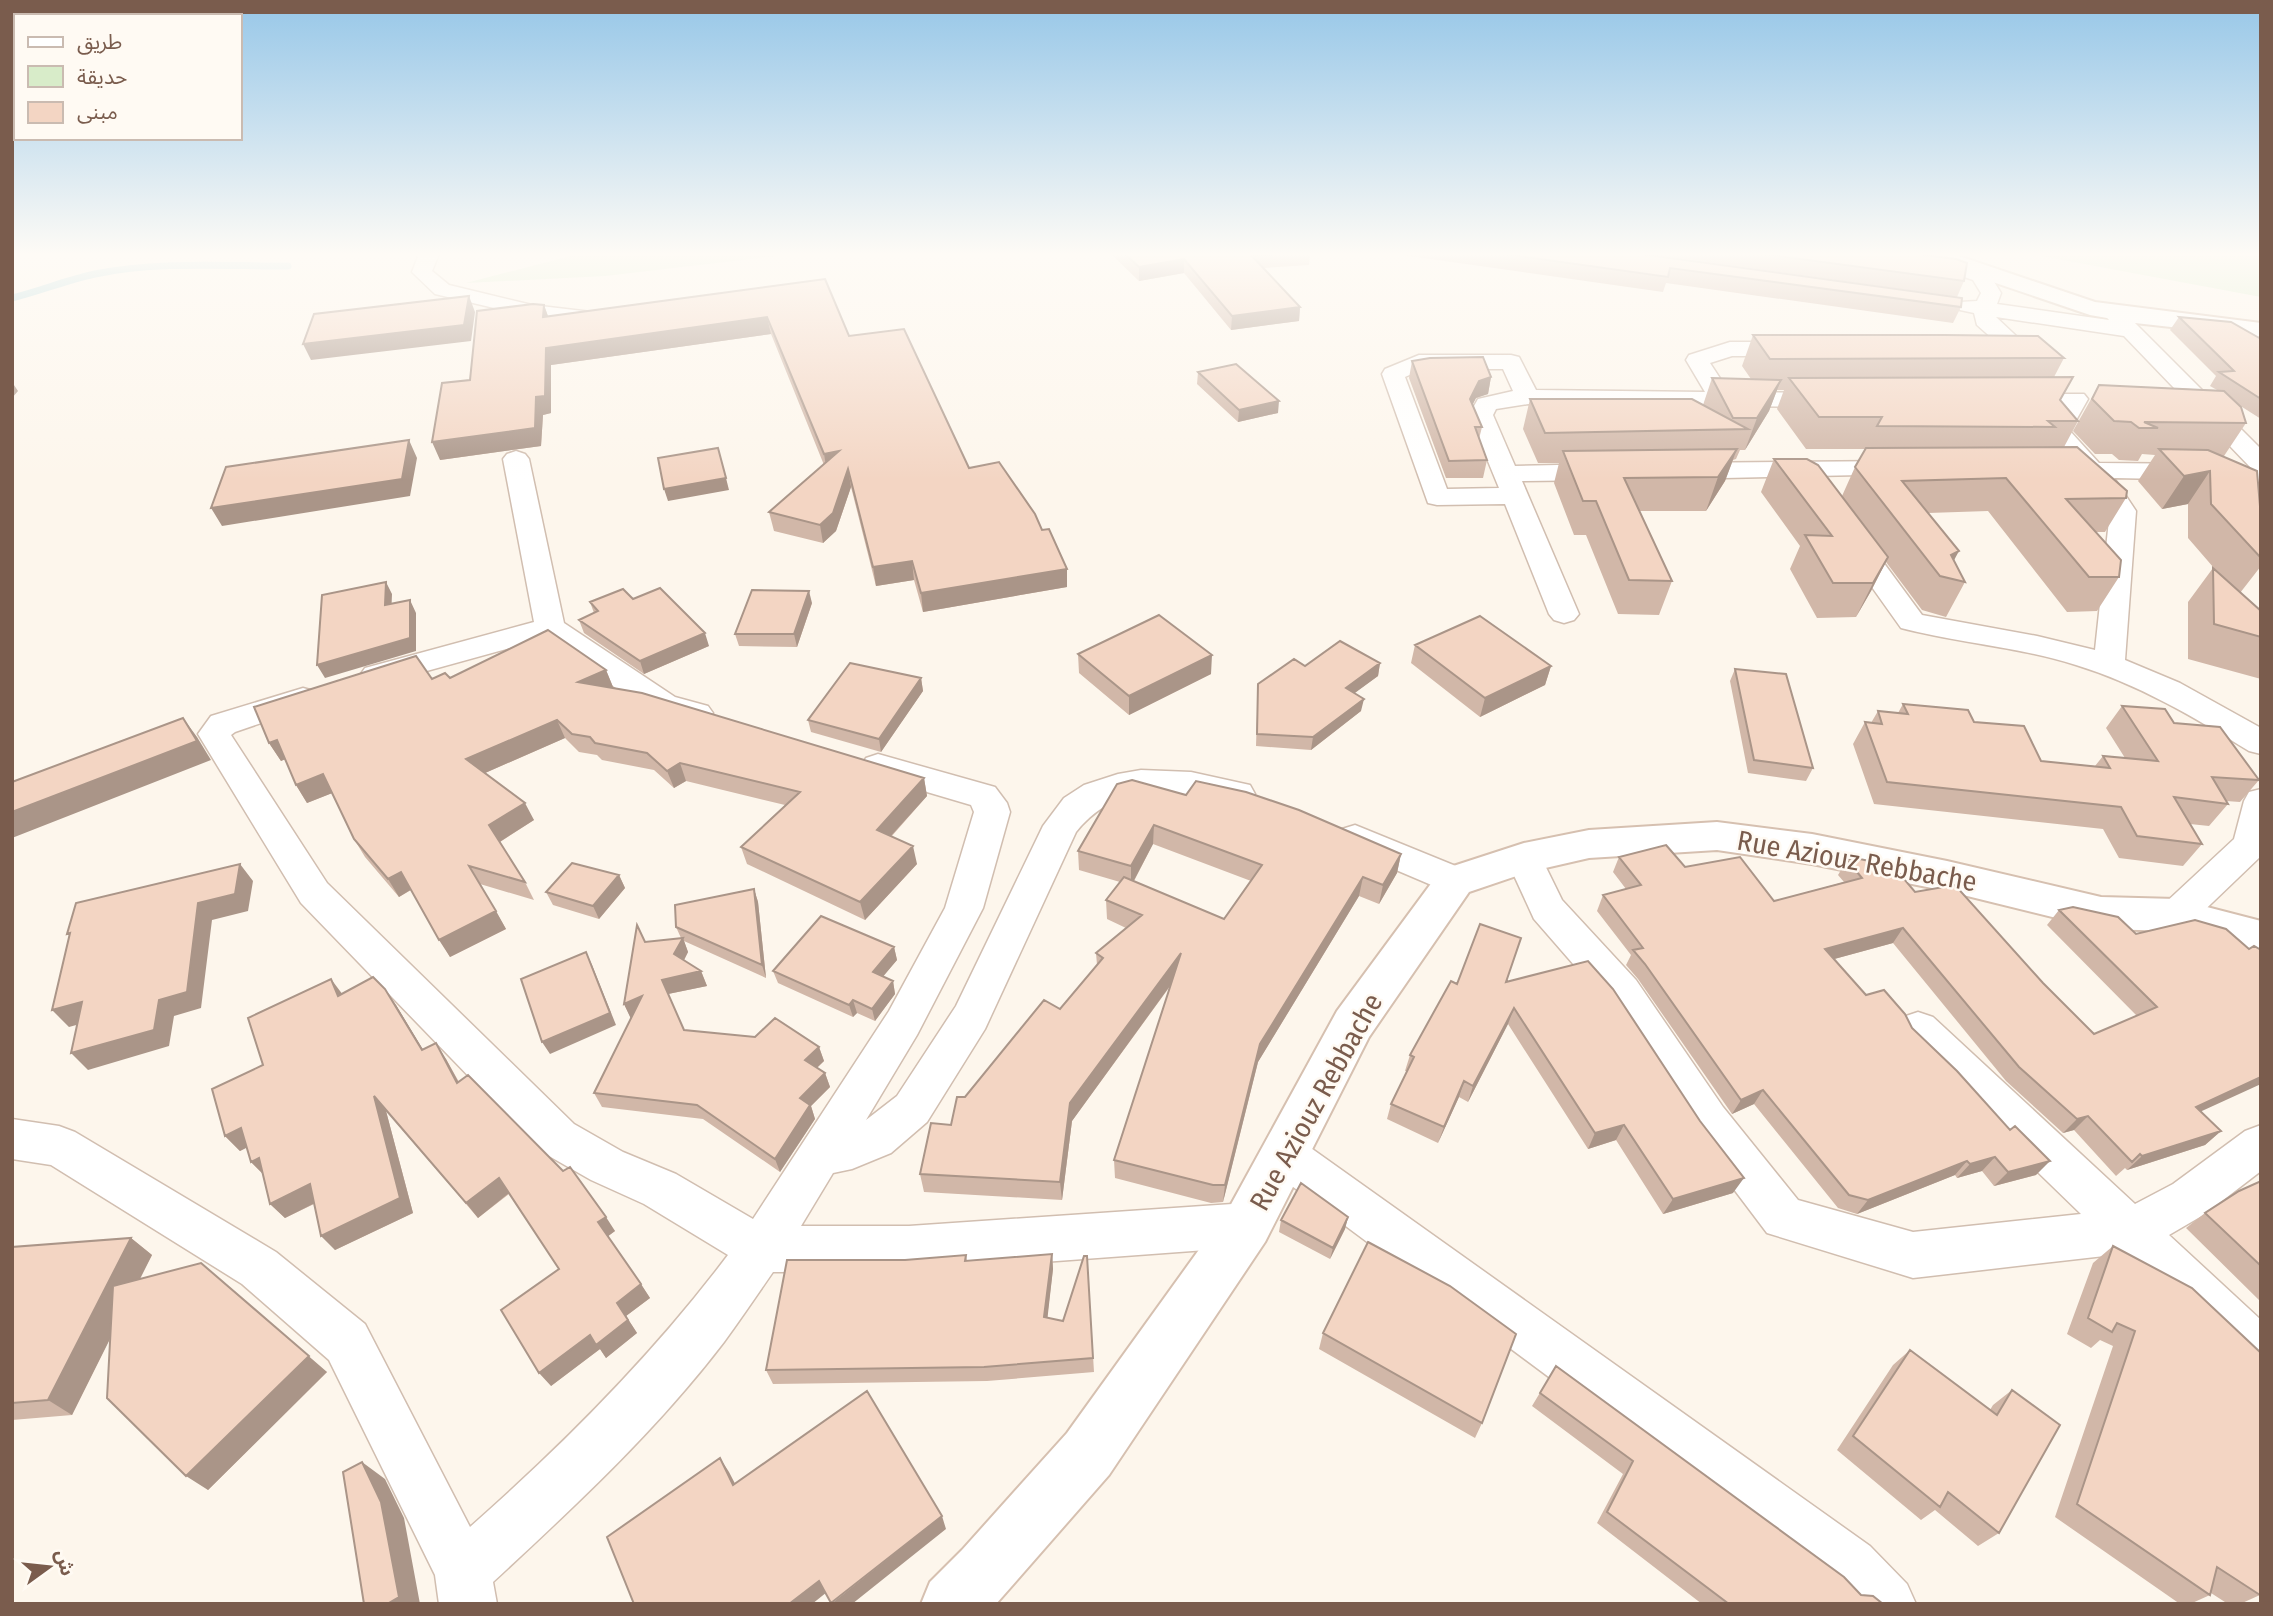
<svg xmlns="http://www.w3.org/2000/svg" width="2273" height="1616" font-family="'Fira Sans Condensed','Noto Sans Arabic',sans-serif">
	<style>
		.green { fill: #d8ecc9 }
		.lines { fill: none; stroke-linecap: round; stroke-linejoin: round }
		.stream { stroke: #a5d3da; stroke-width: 7 }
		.street-casing { stroke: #d1beb0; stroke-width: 3 }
		.secondary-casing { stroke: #d6c0b0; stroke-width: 4 }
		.street { fill: #fff; fill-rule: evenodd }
		.secondary { fill: #fff; fill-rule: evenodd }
		.wall { fill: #d1b7a8; fill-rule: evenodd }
		.shaded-wall { fill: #aa9588 }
		.building { fill: #f3d5c3; stroke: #aa9588; stroke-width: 2 }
		.labels { text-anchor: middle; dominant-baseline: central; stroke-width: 5; stroke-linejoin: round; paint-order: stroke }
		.near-street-label { font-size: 28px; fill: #7a5c4d; stroke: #fffaf3 }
	</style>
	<rect width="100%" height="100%" fill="#fdf6ec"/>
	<path class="green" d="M578,254H795L605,276L466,283Z
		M2030,254H2261V297Z"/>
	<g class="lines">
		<path class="stream" d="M12,298C40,291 67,280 95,274C158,261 224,266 288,266"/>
		<defs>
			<path id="street" d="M419,254H439L432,271L449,285L532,305L583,311L591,312L594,317L591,322L583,323L532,317L435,294L412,272Z
				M1878,254H1917L1988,272L2001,293L1997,304L2109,320L2102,312L2106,308H2120L2261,449V487L2211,480L2114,478L2136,511L2125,660L2180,683L2261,728V754L2249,751C2194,717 2138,684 2076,665C2019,647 1959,643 1901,628L1837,538L1841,532L1851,530L1861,532L1922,615L2037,636L2095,650L2110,511L2085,478L2046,475L2042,470L2046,465L2071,463L2045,432L2060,406L2005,404L2001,399L2005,394H2084L2088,399L2070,431L2099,463L2211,464L2258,471L2252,469L2124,336L1996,317L2048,366L2045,371H2029L1977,325L1974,313L1960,310L1957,306L1960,302L1977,301L1981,293L1973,280L1950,272L1881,258Z
				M1730,342H1795L1803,344L1806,349L1803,354L1795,356H1732L1710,363L1729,392L1827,393L1835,395L1839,400L1835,405L1827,407L1528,404L1496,409L1493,415L1515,466L1603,464L1612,467L1616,472L1612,477L1603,480L1522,481L1579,614L1574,620L1564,623L1554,620L1549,614L1505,504L1437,505L1428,503L1382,374L1385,369L1419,355H1511L1519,357L1536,390L1705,392L1686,360L1689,355ZM1423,369H1503L1513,391L1478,399L1469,415L1499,488L1447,489L1405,377Z
				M516,451L525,454L529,459L564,623L675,697L708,706L713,713L708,720C664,733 583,663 546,638L376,685L365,682L360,675L365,668L534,622L503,459L507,454Z
				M1901,461L1910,464L1914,469L1910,474L1680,479L1671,476L1667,471L1671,466L1680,463Z
				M303,688L314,691L319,698L314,705L235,732L231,735L327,883L574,1124L623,1152L676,1174L753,1219L889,1011L945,908L974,812L971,805L866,774L861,766L866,758L878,754L995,787L1007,803L1010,812L983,908L917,1035L866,1120L897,1096L956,1006L1043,826L1064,798L1084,785L1118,774L1141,770L1191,772L1250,785L1255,794L1250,803C1235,807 1224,802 1208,799C1155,789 1113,787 1076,832L985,1029L927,1122L891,1153L852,1169L833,1173L801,1226H909L1247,1203L1263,1209L1270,1225L1263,1241L1247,1247L909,1272H773C757,1295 741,1319 724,1342C657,1430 574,1507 493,1582L497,1604H439L435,1575L329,1360L242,1284L51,1165L12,1159V1119L59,1126L75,1132L276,1252L365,1324L470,1527C564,1444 652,1356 728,1255L644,1204L591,1180L542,1152L301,903L198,734L211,716Z
				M2261,789V856L2189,925L2176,930L2163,925L2157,915L2163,905L2234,839L2244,801L2249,792Z
				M1355,825L1468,871L1474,881L1468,891L1455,895L1342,847L1337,838L1342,829Z
				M1524,845L1537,849L1562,900L1636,980L1723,1107L1798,1200L1913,1232L2081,1214L1903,1041L1897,1029L1903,1017L1918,1012L1933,1017L2135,1204L2173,1184L2245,1131L2261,1125V1171L2205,1214L2169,1235L2261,1320V1379L2243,1372L2122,1254L1913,1278L1767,1233L1693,1135L1608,1004L1534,919L1506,858L1511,849Z
				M1285,1135L1301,1141L1870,1546L1907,1584L1916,1604H1847L1830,1586L1269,1169L1263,1155L1269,1141Z"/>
			<path id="secondary" d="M1922,254H1953L2095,302L2261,323V337L2135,323L2090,315L1925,259Z
				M1717,822L1812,834L1947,861L2101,897L2176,899L2261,921V955L2176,931L2101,929L1947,891L1812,864L1717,850L1589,858L1528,872L1469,892L1369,1037L1265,1242L1109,1475L996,1604H921L930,1582L962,1550L1067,1433L1229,1208L1337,1011L1441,870L1524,843L1589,830Z"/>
		</defs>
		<use href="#street" class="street-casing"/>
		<use href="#secondary" class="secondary-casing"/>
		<use href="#street" class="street"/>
		<use href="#secondary" class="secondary"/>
	</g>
	<path class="wall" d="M1111,254H1310L1309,265L1264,268L1300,307L1299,321L1231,330L1184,273L1139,281Z
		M1395,254H1641L1961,307L1953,323L1666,283L1663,292Z
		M1650,254H1917L1964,281L1957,297Z
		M825,279L849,336L969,468L1042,530L1067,569V587L923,612L914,580L876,586L851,487L836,531L823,543L774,531L769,512L824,465L771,334L551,365V413L543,415L541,446L440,460L470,380L544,305L548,316Z
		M2179,317L2261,339V419L2239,405L2246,423L2224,456H2221L2261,518V566L2240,593L2261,611V679L2188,659V602L2213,568L2220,575L2188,538V504L2162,509L2138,481L2155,455L2142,454L2138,461L2119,460L2112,454H2095L2073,431L2099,385L2217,390L2210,386L2216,376L2170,330Z
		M1753,335L2064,358L2054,377L2060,400L2078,421L2064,447L2126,498L2105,532H2095L2119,577L2097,611L2067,612L1988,511L1928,513L1965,582L1946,617L1922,610L1886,562L1871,591L1856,617L1817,618L1790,569L1800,546L1761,492L1774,459L1842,496L1855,467L1865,449H1806L1777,409L1784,390H1777L1769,411L1745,450H1740L1736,459L1733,460L1725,481L1706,511H1639L1672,581L1659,615L1618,614L1586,535H1574L1554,483L1559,463H1538L1523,429L1530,399L1703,405L1712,378L1751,379L1742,366Z
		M1412,361L1491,377L1488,394L1476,398L1472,404L1482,427L1479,439L1487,460L1483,478H1446L1409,378Z
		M1198,372L1278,413L1238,422L1197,384Z
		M633,599L709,646L644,674L584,633L579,620L594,613L590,602Z
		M812,603L797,647L739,646L735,634Z
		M1415,645L1551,666L1545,685L1480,717L1411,663Z
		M1078,654L1211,674L1129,715L1079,673Z
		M1380,663L1378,676L1354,693L1361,711L1311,750L1256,746L1258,684L1305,666Z
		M1735,669L1813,768L1806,781L1748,773L1730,681Z
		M606,670L613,687L612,688L924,778L927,796L891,837L917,864L865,920L747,864L741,847L785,805L686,781L674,788L654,770L602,760L597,755L579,752L565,738L485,773L534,820L500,842L525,882L534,900L480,884L506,929L450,957L411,890L399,897L365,857L354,839L332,793L307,803L296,785L285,759L281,761L269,743L432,679Z
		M921,678L923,691L881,752L811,732L808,720Z
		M1903,704L1974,722L2041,761L2095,766L2103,756L2125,758L2106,728L2122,706L2174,723L2259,780L2240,802L2226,801L2228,804L2209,826L2190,824L2202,844L2183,866L2119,858L2103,829L1874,804L1853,744L1865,722L1871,723L1878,711L1898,713Z
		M1117,784L1401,854L1397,873L1379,904L1359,896L1258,1062L1223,1202L1211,1203L1115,1178L1114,1160L1171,985L1072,1121L1062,1200L924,1192L920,1174L951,1125L965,1097L1060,1009L1097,965L1096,953L1126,928L1107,919L1106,900L1120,882L1079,870L1078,851ZM1153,844L1251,881L1224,919L1134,881Z
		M1619,857L1685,867L1774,901L1844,882L1838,875L1847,860L1915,892L2043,983L2094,1034L2137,1016L2047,925L2059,910L2118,917L2201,1111L2221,1131L2205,1145L2127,1170L2125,1168L2116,1176L2074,1130L2063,1133L2006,1081L1893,943L1834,959L1866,995L1912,1028L2036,1175L1994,1186L1982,1171L1957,1178L1955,1175L1857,1214L1838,1208L1754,1104L1732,1114L1638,979L1626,965L1631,955L1597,911L1603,895L1626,889L1613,872Z
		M619,875L625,888L599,919L553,905L546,892Z
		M754,889L758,902L766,978L684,941L688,952L684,960L701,971L707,986L668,994L684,1030L819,1047L824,1061L817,1068L825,1073L830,1087L811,1106L815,1119L780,1172L703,1119L602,1107L594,1093L631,1018L624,1004L645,942L681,938L676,927Z
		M894,947L897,960L883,976L893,981L895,994L875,1021L857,1013L853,1017L778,983L773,971Z
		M1506,982L1733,1193L1663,1214L1616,1140L1588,1149L1508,1024L1468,1102L1459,1097L1438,1143L1387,1119L1391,1104L1407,1071H1405L1410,1055L1457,984Z
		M342,994L396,1005L423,1050L446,1059L459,1082L615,1231L608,1236L650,1298L626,1316L637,1333L606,1358L600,1349L551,1386L559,1269L509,1194L478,1218L386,1111L413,1213L335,1250L314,1204L285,1218L270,1204L263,1174L251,1162L247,1147L240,1151L225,1136L263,1065Z
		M2261,1181V1302L2186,1228L2205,1213Z
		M1348,1217L1345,1229L1330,1259L1279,1232L1281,1220Z
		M131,1238L152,1255L139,1279L327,1372L208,1490L110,1338L72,1415L12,1420V1247Z
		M2113,1246L2260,1595L2240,1604H2228L2211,1593L2210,1595L2190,1604H2180L2055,1517L2113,1346L2100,1340L2091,1348L2067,1334L2093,1263Z
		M1052,1254L1053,1269L1047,1318L1063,1321L1087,1256L1094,1372L987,1381L773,1384L766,1370L905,1260L966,1255L967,1261Z
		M1323,1333L1482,1423L1475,1438L1319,1349Z
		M1910,1350L1990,1410L1993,1405L2012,1390L1999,1533L1978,1546L1935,1510L1921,1520L1837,1450L1893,1365Z
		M1556,1366L1861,1595L1883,1604H1702L1597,1523L1623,1474L1532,1406Z"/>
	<path class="shaded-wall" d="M1184,259V273L1139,281V267Z
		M469,296L475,312L471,341L311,360L303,344Z
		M544,305L550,322L543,317Z
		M1300,307L1299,321L1231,330L1232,316Z
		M767,317L771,334L551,365V413L543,415L541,446L440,460L432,442L536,397L546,348Z
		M1491,377L1488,394L1476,398L1467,416L1470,399L1479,381Z
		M1781,380L1769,411L1745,450L1757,418Z
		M12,382L18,391L12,398Z
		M1279,401L1278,413L1238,422L1239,410Z
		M409,440L417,458L410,496L222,526L211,508Z
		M1737,449L1725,481L1706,511L1718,477Z
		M839,451L827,472L824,454Z
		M848,469L851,487L836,531L823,543L820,525Z
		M2210,471L2188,504L2162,509L2184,476Z
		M726,478L729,490L668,501L664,489Z
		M1959,551L1945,577L1951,555Z
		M1888,557L1871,591L1856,617L1873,583Z
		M912,561L914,580L876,586L873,567Z
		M1067,569V587L923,612L921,593Z
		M386,582L392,594L391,618L385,605Z
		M809,591L812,603L797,647L794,634Z
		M410,600L416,613V651L325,678L317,665Z
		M705,633L709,646L644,674L640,661Z
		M1212,655L1211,674L1129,715V696Z
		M1380,663L1378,676L1344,701L1346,688Z
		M1551,666L1545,685L1480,717L1485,698Z
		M606,670L613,687L585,699L578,682Z
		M921,678L923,691L881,752L879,739Z
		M1364,699L1361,711L1311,750L1313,737Z
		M183,718L197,737L211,760L12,838V812Z
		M557,720L565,738L476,777L466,759Z
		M277,740L288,758L281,761L269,743Z
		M680,763L686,781L674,788L667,771Z
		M323,774L335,792L307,803L296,785Z
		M924,778L927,796L880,848L877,830Z
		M525,803L534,820L498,843L489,825Z
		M1154,825L1153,844L1131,886V866Z
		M913,846L917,864L865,920L860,902Z
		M1401,854L1397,873L1379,904L1383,885Z
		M240,864L253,881L248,911L212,920L201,1008L174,1016L169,1046L88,1070L71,1053L159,1000L198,903Z
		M401,872L412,889L399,897L388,879Z
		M619,875L625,888L599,919L593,906Z
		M1363,877L1359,896L1258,1062L1223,1202L1225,1185L1260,1044Z
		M754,889L758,902L766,978L762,965Z
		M496,911L506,929L450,957L439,940Z
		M1903,928L1893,943L1816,964L1825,949Z
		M683,938L688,952L680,968L674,954Z
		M894,947L897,960L876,985L873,972Z
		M586,952L592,965L616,1025L550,1054L542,1042Z
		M1181,953L1180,972L1072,1121L1062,1200L1060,1182L1070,1103Z
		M701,971L707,986L668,994L662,980Z
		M331,979L343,995L338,996Z
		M893,981L895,994L875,1021L872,1009Z
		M385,989L396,1005L433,1066L422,1050Z
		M642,996L631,1019L624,1004Z
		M853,1000L857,1013L853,1017L849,1005Z
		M82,1002L98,1019L69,1027L52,1010Z
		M1514,1008L1508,1024L1468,1102L1473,1086Z
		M436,1043L446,1059L467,1098L457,1083Z
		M819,1047L824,1061L810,1074L805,1060Z
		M825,1073L830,1087L811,1106L815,1119L780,1172L775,1159L800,1098Z
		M2261,1077V1084L2180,1121L2196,1107Z
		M1464,1081L1459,1097L1438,1143L1444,1127Z
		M1763,1090L1754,1104L1732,1114L1741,1100Z
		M374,1096L386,1111L413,1213L335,1250L321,1236Z
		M2088,1116L2074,1130L2063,1133L2077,1119Z
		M1624,1125L1616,1140L1588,1149L1595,1133Z
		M241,1128L256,1143L240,1151L225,1136Z
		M2221,1131L2205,1145L2127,1170L2142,1156Z
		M1995,1157L1982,1171L1957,1178L1970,1164Z
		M259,1158L266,1177L251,1162Z
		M1967,1161L1955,1175L1857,1214L1868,1200Z
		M2050,1161L2036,1175L1994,1186L2008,1172Z
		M499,1178L509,1193L478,1218L466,1203Z
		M1744,1178L1733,1193L1663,1214L1673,1199Z
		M310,1184L323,1199L285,1218L270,1204Z
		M606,1217L615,1231L607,1237L598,1222Z
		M1348,1217L1345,1229L1330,1259L1333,1248Z
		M131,1238L152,1255L72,1415L48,1400Z
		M1052,1254L1053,1269L1046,1331L1044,1317Z
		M201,1263L327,1372L208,1490L186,1476Z
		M641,1284L650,1298L626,1316L637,1333L606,1358L600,1349L551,1386L539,1373L617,1303Z
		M720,1458L729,1472L743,1499L733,1485Z
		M362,1462L385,1479L404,1518L420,1604H387Z
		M942,1516L946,1529L852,1604H831Z
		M819,1581L827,1592L812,1604H789Z"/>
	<path class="building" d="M1125,254H1281L1252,256L1300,307L1232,316L1184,259L1139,267Z
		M1504,254H1641L1962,298L1961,307L1670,268L1668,277Z
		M1764,254H1917L1956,259L1967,263L1964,281Z
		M825,279L849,336L904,329L969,468L999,462L1035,514L1042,530L1049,529L1067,569L921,593L912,561L873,567L848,469L833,513L820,525L769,512L839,451L824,454L767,317L546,348L545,396L536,397L535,428L432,442L442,383L470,380L477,311L533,304L544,305L543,317Z
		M469,296L464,325L303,344L314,314Z
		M2179,317L2231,322L2261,339V399L2219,372L2234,371Z
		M1753,335H1945L2038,336L2064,358L1770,359Z
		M1483,357L1491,377L1479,381L1470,399L1482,427H1475L1487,460L1449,461L1412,361L1430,358Z
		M1236,364L1279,401L1239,410L1198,372Z
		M2073,377L2060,400L2078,421H2048L2055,427L1877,426L1882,417H1819L1789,378Z
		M1712,378L1781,380L1757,418H1733Z
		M2099,385L2224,391L2241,407L2246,423L2144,422L2158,428H2139L2131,422L2114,421L2092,399Z
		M1530,399H1692L1748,429L1545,433Z
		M409,440L402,479L211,508L226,467Z
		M2077,447L2127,491L2126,498L2066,499L2121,560L2119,577H2089L2006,478L1902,481L1959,551L1951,555L1965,582L1940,576L1855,467L1866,448Z
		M718,448L726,478L664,489L658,458Z
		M1737,449L1718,477L1624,478L1672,581L1629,580L1596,501H1583L1563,451Z
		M2159,449L2208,450L2257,471L2261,518V558L2211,504L2210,471L2184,476Z
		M1774,459H1807L1818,465L1888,557L1873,583H1833L1805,535L1832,536Z
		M2213,568L2261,611V637L2214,624Z
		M386,582L385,605L410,600V638L317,665L322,595Z
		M660,588L705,633L640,661L579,620L598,611L590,602L623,589L633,599Z
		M752,590L809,591L794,634H735Z
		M1159,615L1212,655L1129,696L1078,654Z
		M1480,616L1551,666L1485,698L1415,645Z
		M548,630L606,670L578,682L642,693L924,778L877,830L913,846L860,902L741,847L800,792L680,763L667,771L647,753L595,743L590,737L572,734L557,720L466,759L525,803L489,825L525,882L469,866L496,911L439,940L401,872L388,879L354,839L323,774L296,785L277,740L269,743L254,707L416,656L432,679L445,673L450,678Z
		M1340,641L1380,663L1346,688L1364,699L1313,737L1257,734L1258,684L1294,659L1305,666Z
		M850,663L921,678L879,739L808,720Z
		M1735,669L1786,674L1813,768L1754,760Z
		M1903,704L1968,710L1974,722L2024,726L2041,761L2110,768L2103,756L2158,761L2122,706L2165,709L2174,723L2220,727L2259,780L2212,777L2228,804L2174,797L2202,844L2137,836L2121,807L1887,782L1865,722L1882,724L1878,711L1908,714Z
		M183,718L197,741L12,812V782Z
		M1132,780L1186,795L1196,781L1246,792L1299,810L1401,854L1383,885L1363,877L1260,1044L1225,1185H1213L1114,1160L1181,953L1070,1103L1060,1182L920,1174L931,1123L951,1125L957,1097H965L1044,1000L1060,1009L1103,958L1096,953L1142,915L1106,900L1124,877L1224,919L1262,865L1154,825L1131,866L1078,851L1117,784Z
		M1666,845L1685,867L1740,857L1774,901L1862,878L1847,860L1855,858L1893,866L1915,892L1955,885L2043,983L2094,1034L2157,1007L2059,910L2073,907L2118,917L2136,934L2195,920L2226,929L2249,949L2254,946L2261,950V1077L2196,1107L2221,1131L2142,1156L2140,1154L2132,1162L2088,1116L2077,1119L2019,1067L1903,928L1825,949L1866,995L1884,990L1905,1014L1912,1028L1957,1071L2010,1130L2015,1126L2050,1161L2008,1172L1995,1157L1970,1164L1967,1161L1868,1200L1849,1195L1763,1090L1741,1100L1645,964L1633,950L1643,948L1603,895L1641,885L1619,857Z
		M572,863L619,875L593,906L546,892Z
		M240,864L235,894L198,903L187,992L159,1000L154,1030L71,1053L82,1002L52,1010L70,933L67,934L76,903Z
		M754,889L762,965L676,927L675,905Z
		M821,916L894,947L873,972L893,981L872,1009L853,1000L849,1005L773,971Z
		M1480,924L1521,938L1506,982L1588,961L1613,989L1700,1121L1744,1178L1673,1199L1624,1125L1595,1133L1514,1008L1473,1086L1464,1081L1444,1127L1391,1104L1414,1057L1410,1055L1451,981L1457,984Z
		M637,925L645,942L683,938L674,954L701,971L662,980L684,1030L755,1037L775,1018L819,1047L805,1060L825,1073L800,1098L810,1105L775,1159L697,1105L594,1093L642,996L624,1004Z
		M586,952L610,1013L542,1042L521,979Z
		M373,977L385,989L422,1050L436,1043L457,1083L468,1075L563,1171L570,1167L606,1217L598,1222L641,1284L617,1303L628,1320L596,1345L590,1335L539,1373L501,1310L559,1269L499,1178L466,1203L374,1096L400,1198L321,1236L310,1184L270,1204L259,1158L251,1162L241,1128L225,1136L212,1089L263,1065L248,1018L331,979L338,996Z
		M2261,1181V1266L2205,1213L2239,1191Z
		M1301,1183L1348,1217L1333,1248L1281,1220Z
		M131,1238L48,1400L12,1403V1247Z
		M1368,1242L1450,1286L1516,1334L1482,1423L1323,1333Z
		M2113,1246L2192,1288L2261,1353L2260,1595L2217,1567L2210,1595L2077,1504L2135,1331L2117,1323L2112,1332L2088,1318Z
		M1052,1254L1044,1317L1063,1321L1084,1256H1087L1093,1358L984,1367L766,1370L787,1260H905L966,1255L965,1261Z
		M201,1263L309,1356L186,1476L107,1398L113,1286Z
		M1910,1350L1997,1415L2012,1390L2060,1425L1999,1533L1948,1492L1940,1507L1853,1436Z
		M1556,1366L1844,1577L1861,1595L1873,1596L1883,1604H1729L1607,1512L1633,1461L1540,1393Z
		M867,1391L942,1516L831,1603L819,1581L789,1604H634L607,1537L720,1458L733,1485Z
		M362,1462L381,1502L399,1597L387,1604H364L343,1472Z"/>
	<linearGradient id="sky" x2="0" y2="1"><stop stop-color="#97c7e8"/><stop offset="0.53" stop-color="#fefbf6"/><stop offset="1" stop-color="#fefbf6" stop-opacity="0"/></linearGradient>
	<rect width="2273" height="480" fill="url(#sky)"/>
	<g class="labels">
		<g class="near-street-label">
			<text transform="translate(1857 861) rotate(10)">Rue Aziouz Rebbache</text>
			<text transform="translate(1316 1102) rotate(-61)">Rue Aziouz Rebbache</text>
		</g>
	</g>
	<rect width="2273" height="1616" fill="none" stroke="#7a5c4d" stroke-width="28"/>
	<rect x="14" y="14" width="228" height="126" fill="#fffaf3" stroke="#cabbb1" stroke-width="2"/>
	<rect x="28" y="37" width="35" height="10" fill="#ffffff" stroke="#cabbb1" stroke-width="2"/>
	<text x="77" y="49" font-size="21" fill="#7a5c4d">طريق</text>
	<rect x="28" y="66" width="35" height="21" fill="#d8ecc9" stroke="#cabbb1" stroke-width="2"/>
	<text x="77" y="84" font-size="21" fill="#7a5c4d">حديقة</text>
	<rect x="28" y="102" width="35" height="21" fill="#f3d5c3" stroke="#cabbb1" stroke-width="2"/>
	<text x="77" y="119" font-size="21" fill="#7a5c4d">مبنى</text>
	<g transform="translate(49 1567) rotate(75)" stroke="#fffaf3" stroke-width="5" paint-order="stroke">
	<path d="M0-5L12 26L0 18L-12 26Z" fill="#7a5c4d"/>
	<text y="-10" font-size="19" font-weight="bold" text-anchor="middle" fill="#7a5c4d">ش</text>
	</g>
</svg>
